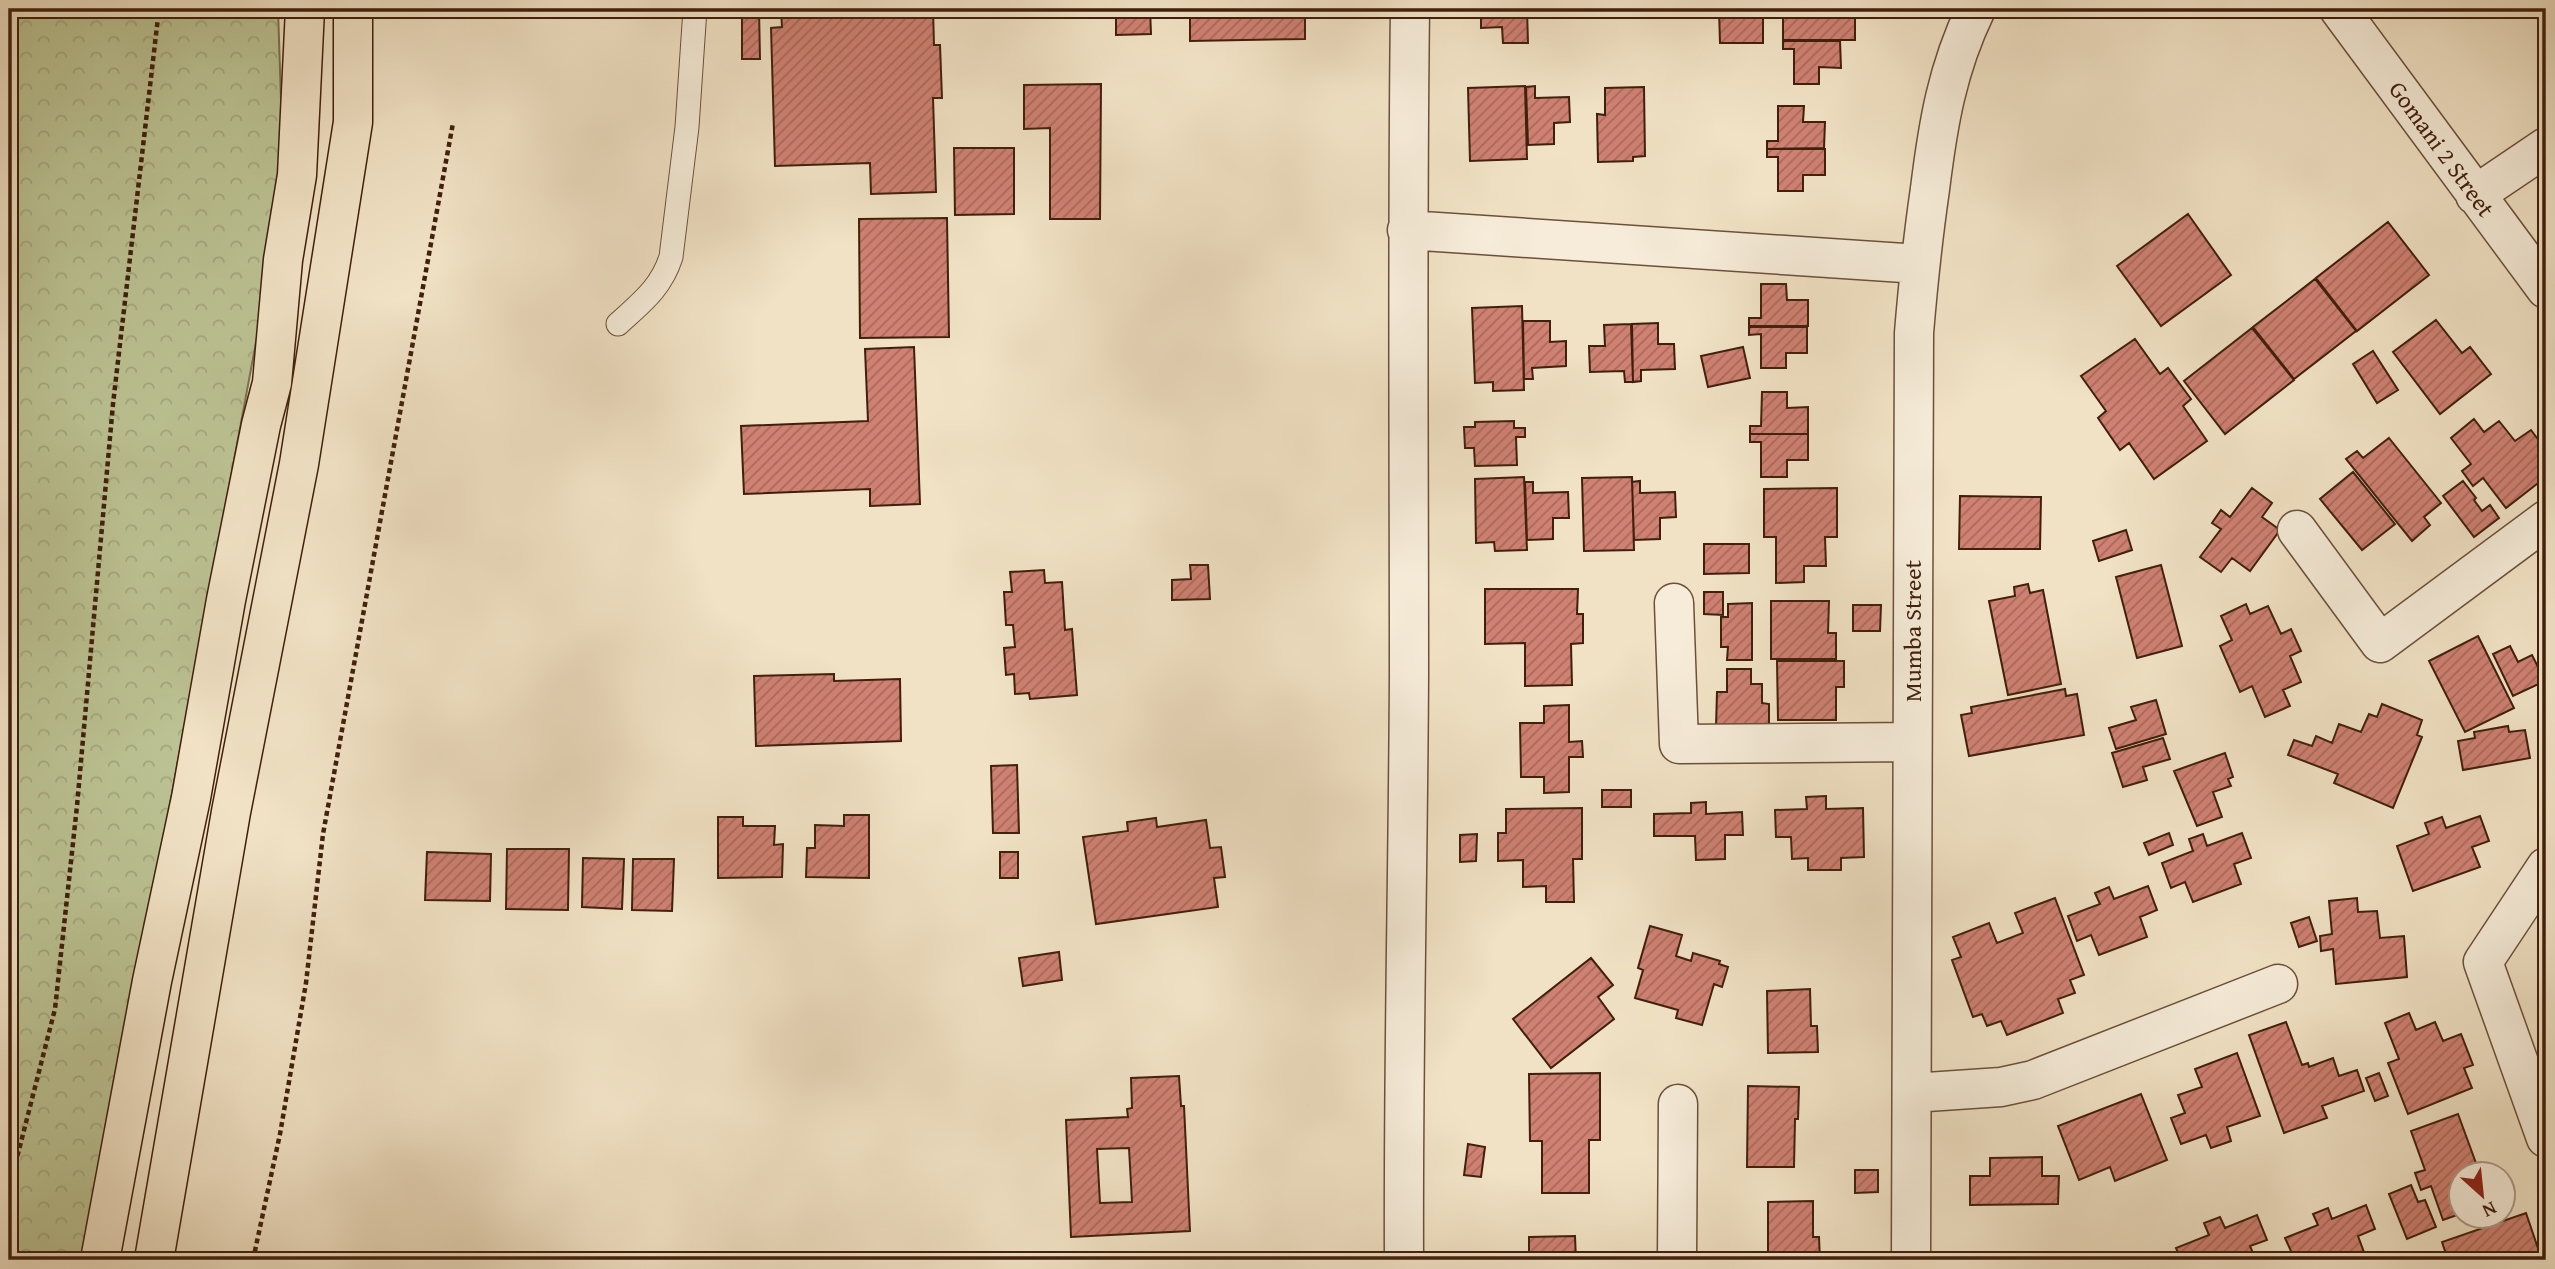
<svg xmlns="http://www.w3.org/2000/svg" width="2555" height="1269" font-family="'Gentium Book Plus',serif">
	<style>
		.forest { fill: url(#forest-crowns); stroke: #7e7150; stroke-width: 2 }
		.building { fill: url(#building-hatch); stroke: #401f0c; stroke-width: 2; fill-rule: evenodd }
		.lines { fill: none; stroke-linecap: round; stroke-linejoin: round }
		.service-casing { stroke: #6c503a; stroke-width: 25 }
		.minor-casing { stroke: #6c503a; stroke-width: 41 }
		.trunk-casing { stroke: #401f0c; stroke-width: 41 }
		.path { stroke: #401f0c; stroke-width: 4.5; stroke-dasharray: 5 3.5; stroke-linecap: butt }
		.service { stroke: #f6ecd9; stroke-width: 23 }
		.minor { stroke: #f6ecd9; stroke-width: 38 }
		.trunk { stroke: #f1e2c5; stroke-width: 38 }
		.labels { text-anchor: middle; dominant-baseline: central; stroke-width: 7; stroke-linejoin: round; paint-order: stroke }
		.street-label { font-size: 24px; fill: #401f0c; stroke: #f6ecd9 }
	</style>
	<defs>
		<pattern id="forest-crowns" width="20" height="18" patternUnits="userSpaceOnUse" patternTransform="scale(1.75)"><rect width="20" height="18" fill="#bcc394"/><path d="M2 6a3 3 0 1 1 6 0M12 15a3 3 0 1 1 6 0" fill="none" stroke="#a3a77e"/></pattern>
		<pattern id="building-hatch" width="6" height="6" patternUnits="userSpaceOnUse" patternTransform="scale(1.75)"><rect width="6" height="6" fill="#cf8172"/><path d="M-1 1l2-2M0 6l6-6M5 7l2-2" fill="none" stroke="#a9695c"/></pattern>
	</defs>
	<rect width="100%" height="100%" fill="#f1e2c5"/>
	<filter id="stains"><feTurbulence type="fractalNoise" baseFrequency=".00286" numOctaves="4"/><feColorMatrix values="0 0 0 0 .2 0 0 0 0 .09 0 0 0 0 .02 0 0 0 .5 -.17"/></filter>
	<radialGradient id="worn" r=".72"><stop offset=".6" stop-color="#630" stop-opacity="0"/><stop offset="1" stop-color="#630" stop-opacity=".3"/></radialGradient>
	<path class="forest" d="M9,9H278L284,192L85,1260H9Z"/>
	<path class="building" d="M742,9H759L760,59H742Z
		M781,9H933L934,45H940L942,98H933L936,192L871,194L870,163L775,166L771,28L782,27Z
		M1116,9H1150L1151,34L1116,35Z
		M1190,9H1305V39L1190,41Z
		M1481,9H1527L1528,43H1503L1502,27L1481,28Z
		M1719,9H1763V43H1720Z
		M1783,9H1855V40H1783Z
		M1783,41H1840L1841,68L1819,67V84H1794V49H1783Z
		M1101,84L1100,219H1050V128L1024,129V85Z
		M1525,86L1527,159L1470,161L1468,88Z
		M1535,86V98L1569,97L1570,122L1554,123V144L1528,145L1526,87Z
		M1644,87L1645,156L1633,157V161L1598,162L1597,114L1605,115V88Z
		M1778,106H1804L1803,122H1825L1824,148L1767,149V141H1778Z
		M954,148H1014V214L955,215Z
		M1767,149H1825V175H1803V191H1778V157H1767Z
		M2188,214L2231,275L2161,326L2117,266Z
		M947,218L949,337L860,338L859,219Z
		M2388,222L2429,275L2357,331L2316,278Z
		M2315,279L2356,331L2294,379L2253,327Z
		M1761,284H1786L1787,300H1808V326H1749V318H1761Z
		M1522,306L1524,390L1493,391V382L1475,383L1472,308Z
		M2436,320L2462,353L2470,347L2491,374L2440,414L2393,352Z
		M1523,321H1550V342L1566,341V366L1532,368L1533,379H1524Z
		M1658,323V344H1674L1675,369L1641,370V381L1633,382L1632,324Z
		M1631,324L1633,382H1625L1624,371L1590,372L1589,346H1605L1604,325Z
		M1749,327H1807V353H1786V368H1761V334L1749,335Z
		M2252,328L2294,380L2225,434L2184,381Z
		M2135,339L2160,374L2168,368L2191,399L2183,406L2207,441L2154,479L2129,443L2120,450L2098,418L2106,411L2081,376Z
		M914,347L920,504L870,506V489L744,494L741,426L868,421L865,349Z
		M1743,347L1750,378L1708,387L1701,356Z
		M2373,351L2398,390L2377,403L2353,364Z
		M1762,392H1787V408L1808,407V434H1750V426H1761Z
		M2474,419L2484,432L2499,421L2515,441L2531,430L2540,442L2546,437V477L2506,508L2483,478L2473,486L2462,471L2471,464L2451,438Z
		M1514,421V428H1525V437H1516L1517,465L1475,466L1474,448H1465L1464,427H1475V422Z
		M1750,434H1808V460H1787V477H1761V442H1750Z
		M2389,438L2441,503L2424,517L2430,525L2412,541L2346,459L2357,451L2363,458Z
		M2353,472L2395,524L2362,550L2320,499Z
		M1524,477L1527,550L1495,551L1494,542L1476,543L1475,479Z
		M1632,477L1634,550L1584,551L1582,478Z
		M1640,481V493L1675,492L1676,517L1660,518V539L1634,540L1632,482Z
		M2463,481L2476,498L2474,500L2482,511L2490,505L2499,518L2474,537L2443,496Z
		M1525,482H1533V493L1568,492L1569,518H1553V539L1527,540Z
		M1837,488V537H1825L1826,566H1804V582L1776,583V537H1764V489Z
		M2252,488L2272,503L2262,517L2280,530L2250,571L2232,558L2221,572L2200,557L2221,529L2212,523L2221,510L2230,517Z
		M1960,496L2041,497L2040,549H1959Z
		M2126,530L2132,550L2099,561L2093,541Z
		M1704,544H1749V573L1704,574Z
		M1190,565H1208L1210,599L1172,600V580L1191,579Z
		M2161,565L2182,646L2137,658L2116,577Z
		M1044,570L1045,583L1062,582L1065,630L1072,629L1077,695L1030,699L1029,693L1015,694L1014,674L1006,675L1004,648L1015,647L1013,625H1006L1004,592H1012L1010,572Z
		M2028,584L2030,593L2043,590L2061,684L2008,695L1989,601L2015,596L2014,587Z
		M1485,589H1578L1577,614H1583V643L1571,644L1572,685L1525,686V643L1485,644Z
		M1704,592H1723V615L1704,614Z
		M1771,601H1829L1828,633H1836V659H1771Z
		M1752,603V660H1727L1728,647H1721V617H1728V604Z
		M2246,604L2250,614L2268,606L2281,634L2291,629L2301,651L2290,656L2301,682L2283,690L2290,706L2265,717L2252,686L2240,692L2220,646L2232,640L2221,616Z
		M1853,605H1881L1880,631H1853Z
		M2478,636L2514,708L2465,732L2429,661Z
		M2510,646L2518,662L2532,655L2545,681L2513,696L2493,654Z
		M1777,661H1844V687H1836V720H1778Z
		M1727,669H1751V684H1762V703L1769,704V727H1716L1717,692H1727Z
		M834,674V681L900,679L901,741L756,746L754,676Z
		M2065,689L2066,696L2077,694L2084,735L1969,756L1961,715L1972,713L1971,707Z
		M2156,700L2166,734L2116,749L2109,728L2136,720L2131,707Z
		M2382,704L2422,720L2417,735L2422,737L2393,808L2334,783L2338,774L2288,755L2294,740L2312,746L2316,736L2332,743L2339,724L2361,732L2369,714L2377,717Z
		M1569,705V742L1582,741L1583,757H1569V792L1544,793V777H1521L1520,723H1544V706Z
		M2508,726L2509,732L2525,730L2530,758L2463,770L2458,741L2475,738L2474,732Z
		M2163,738L2170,759L2143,767L2147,780L2123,787L2112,753Z
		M2225,753L2233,777L2228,779L2231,786L2213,792L2222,817L2197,826L2174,771Z
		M1017,765L1019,833H993L991,766Z
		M1602,790H1631V807H1602Z
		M1826,796V809L1863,808L1864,857L1841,858V870H1808V858L1792,859L1791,837H1776L1775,810L1807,809L1806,797Z
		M1706,802V814L1742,812L1743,835H1725V859L1696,860L1695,836H1654V814L1691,813V803Z
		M1582,808V859H1573L1574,902H1546V886L1523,887V860L1498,861V833H1506V809Z
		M844,815H869V878L806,877L807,848H815V825L844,826Z
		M2480,816L2489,841L2472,847L2480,867L2413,891L2397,846L2429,834L2425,823L2442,817L2446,828Z
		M718,817H743V826H775L774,845L783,844L782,877L718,878Z
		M1156,818L1157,827L1206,820L1210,848L1221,847L1225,877L1214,878L1218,907L1096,924L1083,837L1128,831L1127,822Z
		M2169,833L2173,845L2149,855L2144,843Z
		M2242,833L2251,858L2234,864L2241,884L2193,902L2185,882L2171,888L2162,863L2193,851L2189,839L2203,834L2207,846Z
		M1477,834L1476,861L1460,862V835Z
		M507,849H569L568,910L506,909Z
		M427,852L491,854L490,901L425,900Z
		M1000,852H1018V878H1000Z
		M583,858L624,859L622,909L582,907Z
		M633,859H674L672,911L632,910Z
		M2148,886L2157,910L2140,917L2147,937L2099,955L2091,935L2077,941L2068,916L2100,904L2095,893L2109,887L2114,899Z
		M2055,898L2084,975L2070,980L2075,993L2058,999L2063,1013L2007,1035L2001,1021L1987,1026L1982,1014L1973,1017L1952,960L1961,957L1953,937L1989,923L1997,943L2023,933L2015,913Z
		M2357,898L2358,912L2377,911L2380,938L2404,936L2407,977L2336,984L2333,949L2321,951L2320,936L2332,934L2329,901Z
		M2309,917L2317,941L2299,947L2291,923Z
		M1650,926L1682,935L1676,956L1691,961L1693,953L1720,961L1719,964L1728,967L1722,987L1714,984L1702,1025L1676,1018L1678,1010L1635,998L1643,970L1638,968Z
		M1059,952L1062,980L1023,986L1019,958Z
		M1591,958L1613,985L1598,997L1614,1019L1551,1068L1513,1019Z
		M1810,989L1811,1026H1817L1818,1052L1768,1053L1767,991Z
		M2409,1013L2416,1030L2435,1022L2443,1041L2461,1034L2473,1065L2464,1068L2472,1088L2408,1114L2388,1063L2399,1059L2385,1023Z
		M2286,1022L2302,1065L2308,1063L2309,1067L2333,1058L2339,1076L2357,1070L2364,1091L2322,1106L2327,1118L2284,1133L2249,1035Z
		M2237,1053L2260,1116L2227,1127L2231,1141L2211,1148L2206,1135L2181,1144L2171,1118L2185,1113L2178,1095L2202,1087L2195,1069Z
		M1600,1073V1140H1589V1193H1542V1141H1530L1529,1074Z
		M2379,1073L2388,1096L2375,1101L2366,1078Z
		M1179,1076L1181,1106H1184L1190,1231L1071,1237L1066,1120L1128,1117L1127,1109L1132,1108L1131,1078ZM1129,1148L1132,1202L1100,1203L1097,1149Z
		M1748,1086L1799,1087L1798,1119H1795L1794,1167H1747Z
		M2141,1094L2167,1160L2115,1181L2110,1167L2079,1180L2058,1126Z
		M2458,1114L2480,1174H2460V1214L2443,1220L2431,1186L2421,1190L2415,1173L2425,1170L2411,1131Z
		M1468,1144L1485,1147L1481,1177L1464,1175Z
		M2042,1157V1176H2059L2058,1204L1970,1205V1176H1990V1158Z
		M1855,1170H1878V1192L1855,1193Z
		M2411,1185L2418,1202L2425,1200L2436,1227L2407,1239L2389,1194Z
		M1813,1201V1237H1819L1820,1260H1768V1202Z
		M2366,1205L2375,1229L2358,1236L2365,1255L2354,1260H2314L2311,1255L2295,1260L2285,1238L2318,1225L2313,1214L2328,1208L2332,1219Z
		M2526,1213L2542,1260H2448L2442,1242Z
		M2257,1215L2267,1240L2250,1246L2256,1260H2181L2176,1248L2209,1235L2204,1223L2220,1217L2225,1228Z
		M1575,1236L1576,1260H1529V1237Z"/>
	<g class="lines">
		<defs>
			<path id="service" d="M618,324C642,302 661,288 671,257L687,127L695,9"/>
			<path id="minor" d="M2339,9L2546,289
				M2475,195L2546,147
				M1407,230L1919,264
				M2297,530L2380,643L2546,520
				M1674,603L1679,744L1911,742
				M2546,867L2483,962L2546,1138
				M1912,1093L2001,1087L2033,1080L2278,984
				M1404,1260C1403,1065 1408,870 1409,675C1409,453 1407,231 1410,9
				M1677,1260L1678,1104
				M1911,1260L1914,333C1918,285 1923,237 1930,189C1938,124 1947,69 1976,9"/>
			<path id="trunk" d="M100,1260L152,981L191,798L226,600L261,425L272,383L283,260L297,175L305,9
				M154,1260L231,812L299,464L353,122V9"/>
		</defs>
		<use href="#service" class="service-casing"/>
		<use href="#minor" class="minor-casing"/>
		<use href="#trunk" class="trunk-casing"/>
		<path class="path" d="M9,1189L55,1009L77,806L113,404L159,9
			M253,1260L280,1134L306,983L323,834L453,123"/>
		<use href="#service" class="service"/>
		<use href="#minor" class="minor"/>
		<use href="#trunk" class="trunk"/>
	</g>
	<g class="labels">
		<g class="street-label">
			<text transform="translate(2442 149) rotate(54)">Gomani 2 Street</text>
			<text transform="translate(1912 631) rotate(-90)">Mumba Street</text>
		</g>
	</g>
	<rect width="2555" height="1269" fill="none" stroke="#f1e2c5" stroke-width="35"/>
	<rect x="10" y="10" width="2534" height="1248" fill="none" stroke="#401f0c" stroke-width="3.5"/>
	<rect x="18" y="18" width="2520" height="1234" fill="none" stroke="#401f0c" stroke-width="2"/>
	<g transform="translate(2482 1195) rotate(153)"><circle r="33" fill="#f6ecd9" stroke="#ad9a87" stroke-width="2"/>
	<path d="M0-5L12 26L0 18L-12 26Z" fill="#8f2418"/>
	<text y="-10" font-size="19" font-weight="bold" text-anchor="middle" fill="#401f0c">N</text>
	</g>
	<rect width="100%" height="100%" filter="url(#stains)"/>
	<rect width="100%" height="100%" fill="url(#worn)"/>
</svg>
